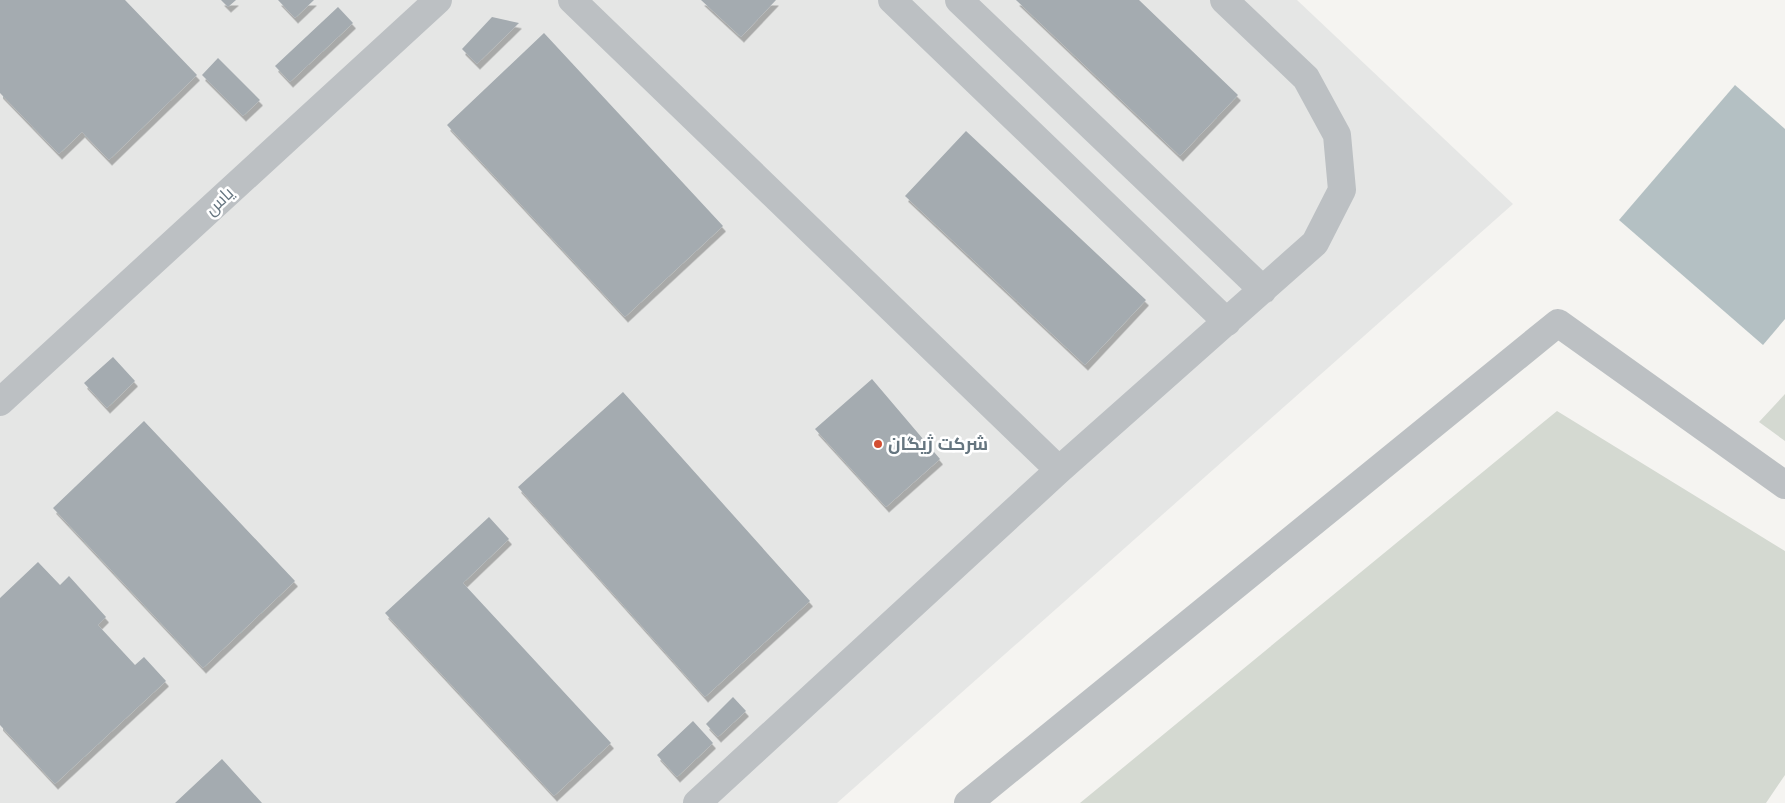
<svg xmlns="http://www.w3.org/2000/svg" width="1785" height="803" font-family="Arial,Cairo,sans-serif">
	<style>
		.built { fill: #e5e6e5 }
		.green { fill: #d4d9d1 }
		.water { fill: #b4c0c3 }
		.building { fill: #a4abb0; filter: url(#shadow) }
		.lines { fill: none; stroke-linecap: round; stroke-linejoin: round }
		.minor { stroke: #bcc0c3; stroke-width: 28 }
		.poi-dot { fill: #d34e32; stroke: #fff; stroke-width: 2 }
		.labels { text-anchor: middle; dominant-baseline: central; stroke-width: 5; stroke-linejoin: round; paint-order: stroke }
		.street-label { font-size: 18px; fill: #667680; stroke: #fff }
		.poi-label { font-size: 18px; font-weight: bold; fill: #667680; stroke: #fff; text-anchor: start }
	</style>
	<defs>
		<filter id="shadow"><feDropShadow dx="3" dy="5.5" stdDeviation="0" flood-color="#0004"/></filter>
	</defs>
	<rect width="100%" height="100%" fill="#f5f4f1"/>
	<path class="built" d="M0,0H1297L1513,204L837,803H0Z"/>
	<path class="green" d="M1785,394V441L1759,422Z
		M1557,411L1785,551V775L1766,803H1080Z"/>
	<path class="water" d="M1735,85L1785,129V319L1763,345L1619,220Z"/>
	<path class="building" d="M0,0H125L197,75L109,160L82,132L59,154L0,93Z
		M221,0H236L228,7Z
		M278,0H314L295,18Z
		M701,0H776L741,37Z
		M1016,0H1139L1238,95L1180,156Z
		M338,7L353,23L290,82L275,66Z
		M492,17L519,23L477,64L462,49Z
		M544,33L723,226L625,317L447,125Z
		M218,58L260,100L243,116L202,75Z
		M966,131L1146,300L1085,365L905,196Z
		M113,357L135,381L107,408L84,383Z
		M872,379L940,459L886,507L815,429Z
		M623,392L810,601L705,697L518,487Z
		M144,421L295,581L203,668L53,508Z
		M489,517L509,539L463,583L611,743L554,796L385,613Z
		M38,562L60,585L69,576L106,617L98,625L135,665L144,657L166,681L55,784L0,725V598Z
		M733,697L746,711L718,737L706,724Z
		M693,721L713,743L677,777L657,755Z
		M222,759L262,803H175Z"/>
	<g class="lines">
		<path class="minor" d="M572,0L1059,470
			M892,0L1227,322
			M959,0L1263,290
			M0,402L438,0
			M697,803L1059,470L1315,243L1342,190L1337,135L1306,78L1224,0
			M968,803L1558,323L1785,485"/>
	</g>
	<circle class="poi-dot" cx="878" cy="444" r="5"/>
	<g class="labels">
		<g class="street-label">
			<text transform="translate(219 201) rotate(-43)">یاس</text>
		</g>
		<g class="poi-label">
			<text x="888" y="444">شرکت ژیگان</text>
		</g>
	</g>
</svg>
